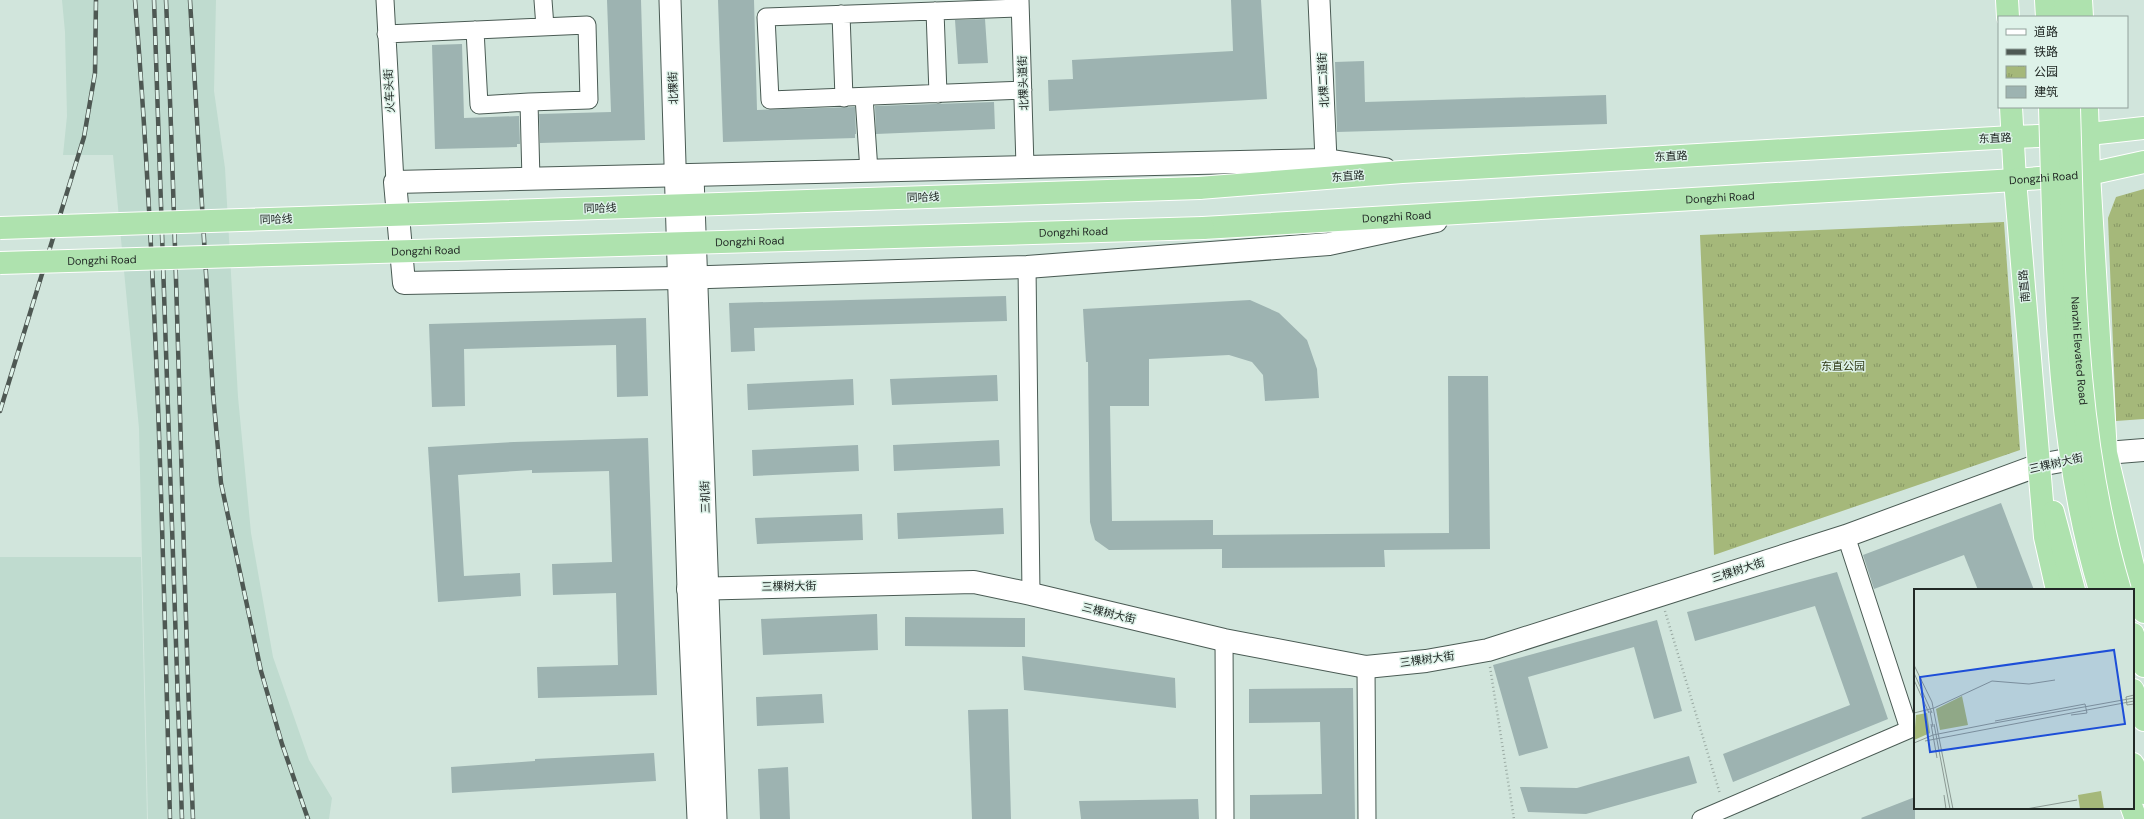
<svg xmlns="http://www.w3.org/2000/svg" width="2144" height="819" font-family="'DM Sans','Noto Sans SC',sans-serif">
	<style>
		.built { fill: #bfdbcf }
		.park { fill: url(#park-tufts) }
		.building { fill: #9db3b1 }
		.lines { fill: none; stroke-linecap: round; stroke-linejoin: round }
		.minor-casing { stroke: #4a5b54; stroke-width: 19 }
		.tertiary-casing { stroke: #4a5b54; stroke-width: 23 }
		.secondary-casing { stroke: #4a5b54; stroke-width: 24 }
		.trunk-casing { stroke: #fff; stroke-width: 24 }
		.path { stroke: #9aaaa3; stroke-width: 2.5; stroke-dasharray: 1 3; stroke-linecap: butt }
		.minor { stroke: #fff; stroke-width: 17 }
		.tertiary { stroke: #fff; stroke-width: 21 }
		.secondary { stroke: #fff; stroke-width: 22 }
		.trunk { stroke: #aee2ae; stroke-width: 22 }
		.rail-casing { stroke: #4e5853; stroke-width: 4.5 }
		.rail { stroke: #def2e9; stroke-width: 3; stroke-dasharray: 9; stroke-linecap: butt }
		.trunk-bridge-casing { stroke: #fff; stroke-width: 24; stroke-linecap: butt }
		.trunk-bridge { stroke: #aee2ae; stroke-width: 22 }
		.labels { text-anchor: middle; dominant-baseline: central; stroke-width: 3; stroke-linejoin: round; paint-order: stroke }
		.street-label { font-size: 11px; fill: #212825; stroke: #def2e9 }
		.park-label { font-size: 11px; fill: #2e3914; stroke: #def2e9 }
		.inset-road { fill: none; stroke: #8b9993; stroke-width: 1 }
		.view { fill: #1d4ed8; fill-opacity: 0.15; stroke: #1d4ed8; stroke-width: 2 }
		.inset-edge { fill: none; stroke: #212825; stroke-width: 2 }
	</style>
	<defs>
		<pattern id="park-tufts" width="24" height="20" patternUnits="userSpaceOnUse"><rect width="24" height="20" fill="#a5b87a"/><path d="M3 7l-1-3M5 7V3M7 7l1-3M15 17l-1-3M17 17v-4M19 17l1-3" fill="none" stroke="#869664"/></pattern>
	</defs>
	<rect width="100%" height="100%" fill="#d1e5dc"/>
	<path class="built" d="M62,0H216L214,91L225,168L238,397L251,533L273,657L309,760L332,798L329,819H148L139,428L113,155H63L67,116L65,32Z
		M0,557H141L147,819H0Z"/>
	<path class="park" d="M2144,189V419L2116,421L2108,218L2116,197Z
		M2004,222L2020,450L1714,555L1700,235Z"/>
	<path class="building" d="M607,0H641L645,140L540,143L539,114L611,112Z
		M718,0H754L757,110L855,107L856,134H855V138L723,142Z
		M1231,0H1261L1267,99L1049,111L1048,80L1073,79L1072,60L1233,51Z
		M985,19L988,63L958,64L955,20Z
		M462,44L464,118L519,116L520,144H517V147L435,149L432,45Z
		M1364,61L1365,102L1606,95L1607,124L1337,132L1335,62Z
		M994,102L995,129L876,134L875,106Z
		M1006,296L1007,321L754,328L755,351L731,352L729,303Z
		M1250,300L1279,313L1307,340L1317,369L1319,398L1265,401L1263,375L1252,362L1229,355L1149,359V406H1110L1112,521L1213,520V535L1449,533L1448,376H1488L1490,549L1384,550L1385,567L1222,568V549L1109,550L1095,540L1090,522L1088,362H1086L1083,309Z
		M646,318L648,396L617,397L616,345L464,349L465,406L432,407L429,324Z
		M997,375L998,401L892,405L890,379Z
		M853,379L854,405L748,410L747,384Z
		M648,438L657,695L538,698L537,667L618,665L616,593L553,595L552,564L612,562L609,471L532,473V470L458,475L464,576L520,573L521,596L438,602L428,447L514,442Z
		M999,440L1000,466L894,471L893,445Z
		M858,445L859,471L753,476L752,450Z
		M2001,503L2034,590H1978L1964,555L1874,589L1863,555Z
		M1003,508L1004,534L898,539L897,513Z
		M862,514L863,540L757,544L755,518Z
		M1837,572L1888,719L1733,782L1723,754L1850,705L1815,606L1695,641L1687,612Z
		M877,614L878,650L763,655L761,619Z
		M905,617L1025,618V647L905,646Z
		M1657,620L1682,711L1654,719L1634,647L1528,677L1548,748L1519,756L1493,665Z
		M1022,656L1175,678L1176,708L1024,690Z
		M1353,688L1355,819H1250V795L1322,794L1320,722L1249,723V689Z
		M822,694L824,723L757,726L756,697Z
		M1008,709L1011,819H972L968,710Z
		M654,753L656,781L452,793L451,767L535,761V759Z
		M1689,756L1697,783L1586,814L1528,812L1520,787L1577,788Z
		M788,767L790,819H760L758,769Z
		M1915,797V819H1862L1861,818Z
		M1198,799L1199,819H1081L1079,801Z"/>
	<g class="lines">
		<defs>
			<path id="minor" d="M385,0L395,182
				M543,0L545,27
				M1020,0L1025,166
				M1020,8L766,17L770,100L1023,90
				M935,11L938,94
				M841,14L844,98
				M475,30L479,105L529,102
				M386,34L587,25L589,100L529,102L531,180
				M864,97L869,171
				M1027,267L1031,594
				M1846,536L1909,729
				M1224,640L1225,819
				M1366,667L1367,819
				M1701,819L1915,727"/>
			<path id="tertiary" d="M670,0L688,589L698,819
				M1319,0L1326,160
				M693,176L716,819"/>
			<path id="secondary" d="M1385,169L1326,160L395,182L404,283L678,278L1027,267L1329,244L1436,221
				M688,589L974,582L1031,594L1224,640L1366,667L1426,661L1488,650L1846,536L2039,465L2106,453L2144,450"/>
			<g id="trunk">
				<path d="M2007,0L2008,17"/>
				<path d="M2046,0L2047,17"/>
				<path d="M2065,0L2066,17"/>
				<path d="M2081,0L2082,17"/>
				<path d="M2011,107L2015,180L2045,537L2057,590"/>
				<path d="M2087,107L2089,174L2106,453L2144,612"/>
				<path d="M1199,188L1402,172L2012,137L2089,134L2144,128"/>
				<path id="s1" d="M1203,228L2015,180L2089,174L2144,162"/>
				<path d="M2053,512L2074,590"/>
				<path d="M2133,634L2144,666"/>
				<path d="M2133,690L2144,720"/>
				<path d="M2133,764L2144,793"/>
				<path d="M2132,808L2136,819"/>
			</g>
		</defs>
		<use href="#minor" class="minor-casing"/>
		<use href="#tertiary" class="tertiary-casing"/>
		<use href="#secondary" class="secondary-casing"/>
		<use href="#trunk" class="trunk-casing"/>
		<path class="path" d="M1665,611L1720,794
			M1490,667L1514,819"/>
		<use href="#minor" class="minor"/>
		<use href="#tertiary" class="tertiary"/>
		<use href="#secondary" class="secondary"/>
		<use href="#trunk" class="trunk"/>
		<defs>
			<path id="rail" d="M135,0C157,272 163,546 170,819
				M154,0L182,819
				M166,0C178,273 182,546 193,819
				M190,0L213,393L221,483L261,671L282,744L308,819
				M0,411L84,137L95,73L96,0"/>
		</defs>
		<use href="#rail" class="rail-casing"/>
		<use href="#rail" class="rail"/>
		<defs>
			<g id="trunk-bridge">
				<path d="M2050,107C2055,265 2054,437 2100,590"/>
				<path id="s2" d="M2069,107C2074,268 2073,434 2120,590"/>
				<path d="M0,228L1199,188"/>
				<path id="s3" d="M0,263L1203,228"/>
			</g>
		</defs>
		<use href="#trunk-bridge" class="trunk-bridge-casing"/>
		<use href="#trunk-bridge" class="trunk-bridge"/>
	</g>
	<g class="labels">
		<g class="street-label">
			<text transform="translate(1323 80) rotate(-93)">北棵二道街</text>
			<text transform="translate(1023 83) rotate(-92)">北棵头道街</text>
			<text transform="translate(673 88) rotate(-92)">北棵街</text>
			<text transform="translate(389 91) rotate(-93)">火车头街</text>
			<text transform="translate(1995 138) rotate(-3)">东直路</text>
			<text transform="translate(1671 156) rotate(-3)">东直路</text>
			<text transform="translate(1348 176) rotate(-4)">东直路</text>
			<text stroke="none"><textPath href="#s1" startOffset="842">Dongzhi Road</textPath></text>
			<text transform="translate(923 197) rotate(-2)">同哈线</text>
			<text stroke="none"><textPath href="#s1" startOffset="518">Dongzhi Road</textPath></text>
			<text transform="translate(600 208) rotate(-2)">同哈线</text>
			<text stroke="none"><textPath href="#s1" startOffset="194">Dongzhi Road</textPath></text>
			<text transform="translate(276 219) rotate(-2)">同哈线</text>
			<text stroke="none"><textPath href="#s3" startOffset="1074">Dongzhi Road</textPath></text>
			<text stroke="none"><textPath href="#s3" startOffset="750">Dongzhi Road</textPath></text>
			<text stroke="none"><textPath href="#s3" startOffset="426">Dongzhi Road</textPath></text>
			<text stroke="none"><textPath href="#s3" startOffset="102">Dongzhi Road</textPath></text>
			<text transform="translate(2024 286) rotate(-95)">南直路</text>
			<text stroke="none"><textPath href="#s2" startOffset="244">Nanzhi Elevated Road</textPath></text>
			<text transform="translate(2056 463) rotate(-13)">三棵树大街</text>
			<text transform="translate(705 497) rotate(-92)">三机街</text>
			<text transform="translate(1738 570) rotate(-18)">三棵树大街</text>
			<text transform="translate(789 586) rotate(-1)">三棵树大街</text>
			<text transform="translate(1109 613) rotate(14)">三棵树大街</text>
			<text transform="translate(1427 659) rotate(-8)">三棵树大街</text>
		</g>
		<g class="park-label">
			<text x="1843" y="366">东直公园</text>
		</g>
	</g>
	<g transform="translate(1914 589)">
		<rect width="220" height="220" fill="#d1e5dc"/>
		<path d="M48,107L54,136L26,141L22,120ZM13,124L16,144L0,151L2,126ZM187,202L190,220H166L164,206Z" fill="#a5b87a"/>
		<path class="inset-road" d="M0,76L18,113L39,220M0,84L18,124M0,91L15,124M220,106L212,108L213,116L220,115M16,122L19,138M0,124L20,119L78,92L115,95L141,91M81,132L171,115L173,124L157,126M17,135L23,169M20,135L36,220M11,152L220,112M0,154L19,146L75,135L220,109M30,206L32,220M112,220L163,211"/>
		<path class="view" d="M200,61L211,135L16,163L6,88Z"/>
		<rect width="220" height="220" class="inset-edge"/>
	</g>
	<rect x="1998" y="16" width="130" height="92" fill="#def2e9" stroke="#92a19b"/>
	<rect x="2006" y="29" width="20" height="6" fill="#ffffff" stroke="#92a19b"/>
	<text x="2034" y="36" font-size="12" fill="#212825">道路</text>
	<rect x="2006" y="49" width="20" height="6" fill="#4e5853" stroke="#92a19b"/>
	<text x="2034" y="56" font-size="12" fill="#212825">铁路</text>
	<rect x="2006" y="66" width="20" height="12" fill="url(#park-tufts)" stroke="#92a19b"/>
	<text x="2034" y="76" font-size="12" fill="#212825">公园</text>
	<rect x="2006" y="86" width="20" height="12" fill="#9db3b1" stroke="#92a19b"/>
	<text x="2034" y="96" font-size="12" fill="#212825">建筑</text>
</svg>
